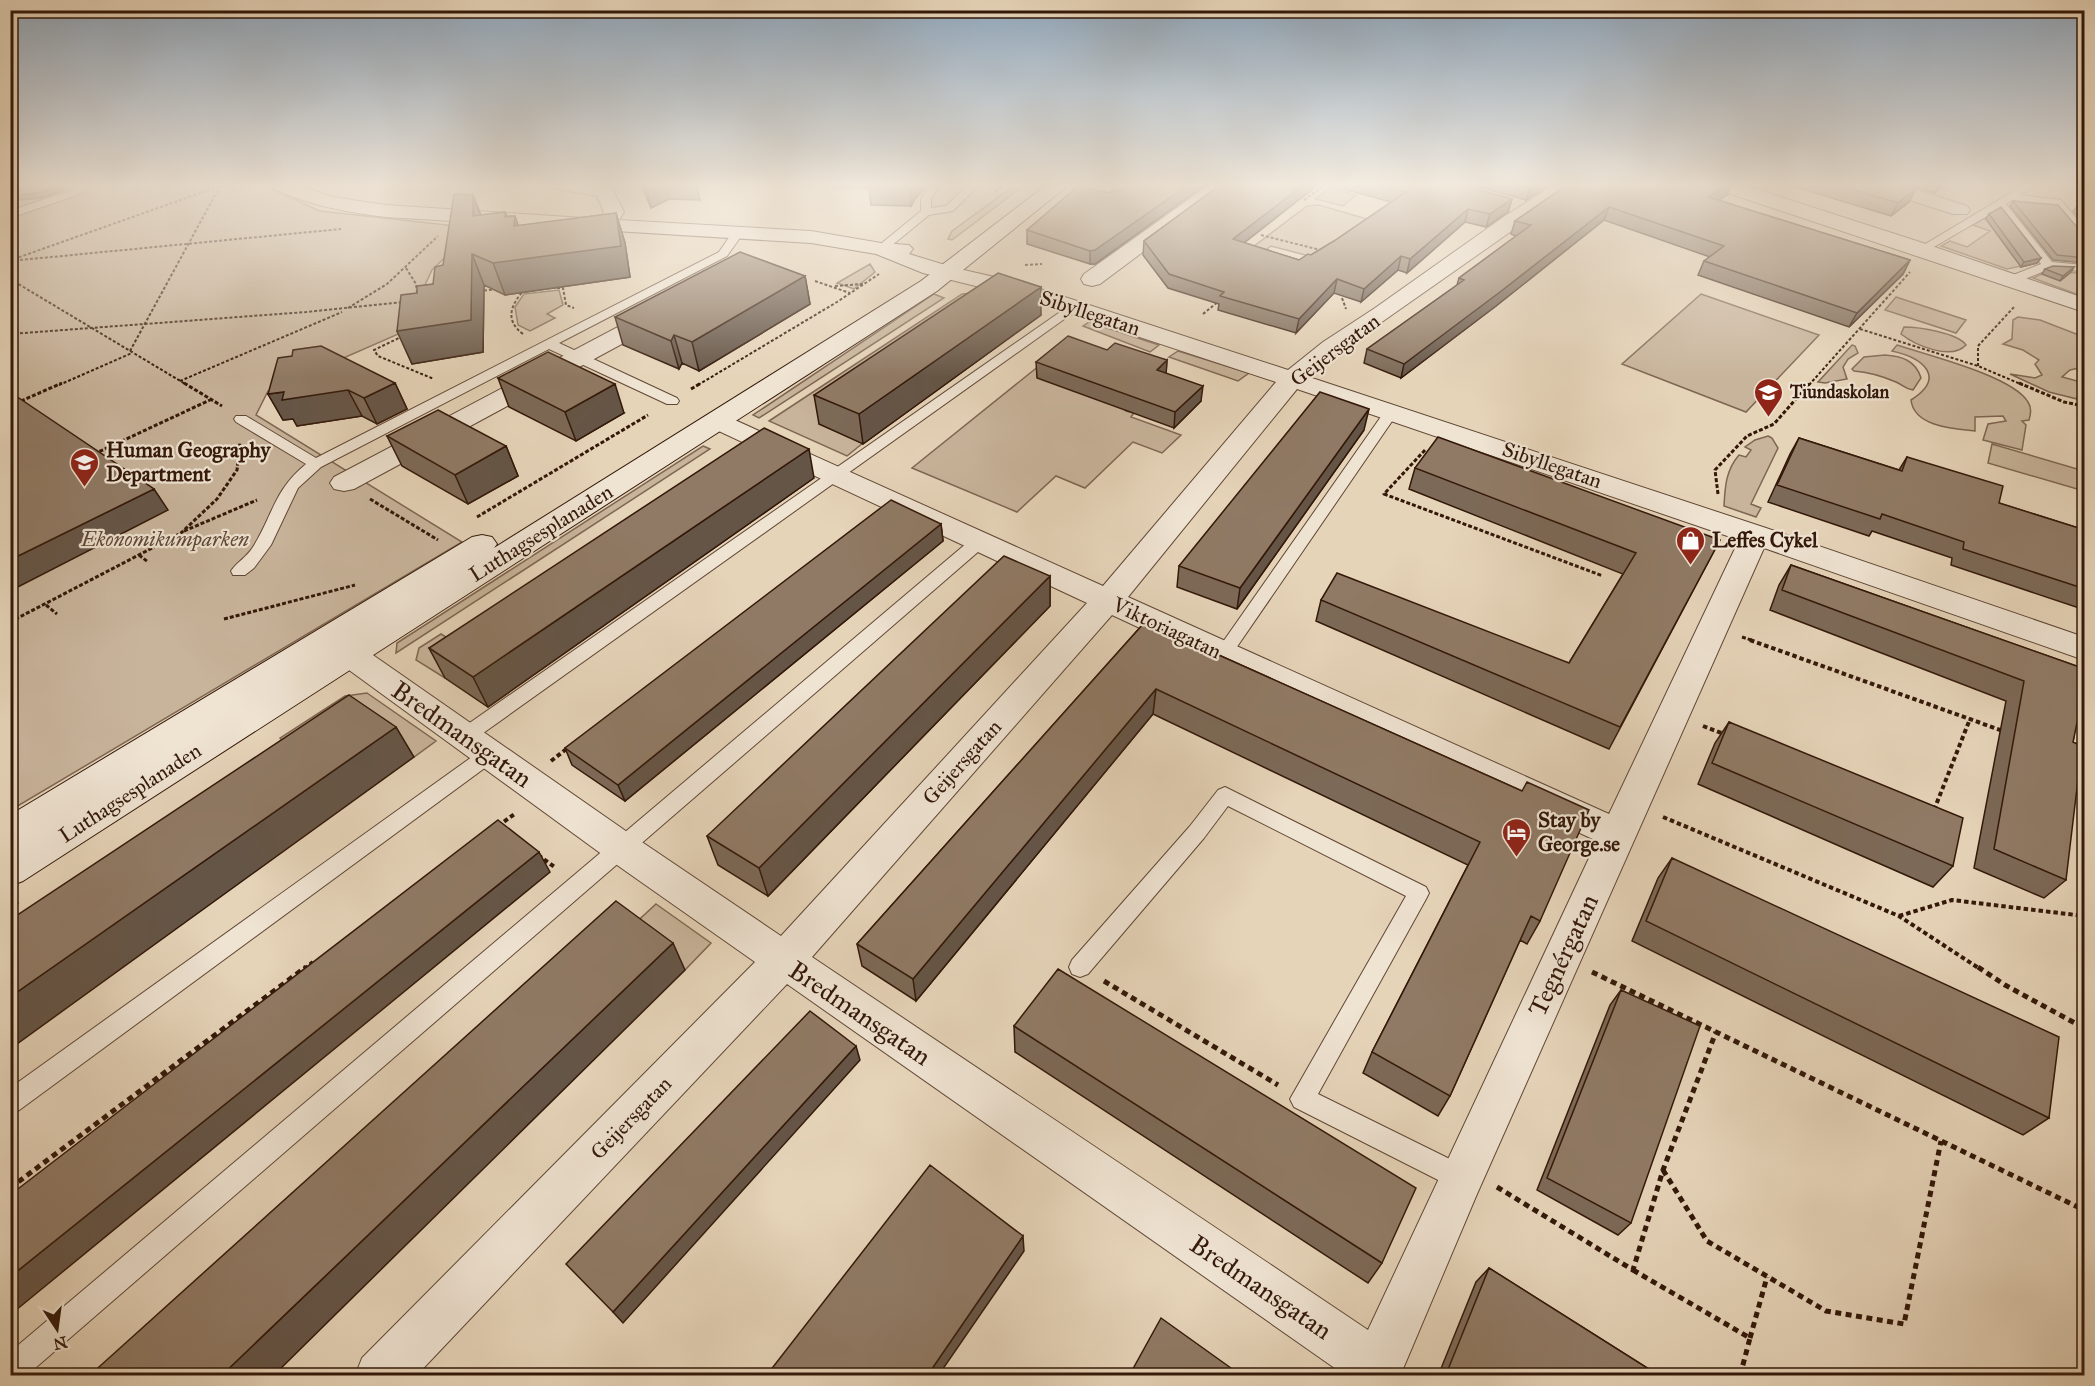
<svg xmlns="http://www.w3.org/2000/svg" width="2095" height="1386" font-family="'IM FELL Great Primer',serif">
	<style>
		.green { fill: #c8b49b; stroke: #7e6652; stroke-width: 1.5 }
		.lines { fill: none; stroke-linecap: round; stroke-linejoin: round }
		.service-casing { stroke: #604735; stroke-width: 2 }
		.minor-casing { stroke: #604735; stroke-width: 2 }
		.secondary-casing { stroke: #331809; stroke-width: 2 }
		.path-far3 { stroke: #331809; stroke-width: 2; stroke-dasharray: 3 2; stroke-linecap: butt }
		.path-far2 { stroke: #331809; stroke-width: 3; stroke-dasharray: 4 2; stroke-linecap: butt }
		.path-far1 { stroke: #331809; stroke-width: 4; stroke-dasharray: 4.5 3; stroke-linecap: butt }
		.path { stroke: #331809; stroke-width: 5; stroke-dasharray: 6 4.5; stroke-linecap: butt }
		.service { fill: #efe3d2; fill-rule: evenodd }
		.minor { fill: #efe3d2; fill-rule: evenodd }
		.secondary { fill: #efe3d2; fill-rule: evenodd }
		.wall { fill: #7c6957; stroke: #331809; stroke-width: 1.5 }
		.shaded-wall { fill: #655547; stroke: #331809; stroke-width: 1.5 }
		.building { fill: #907a65; stroke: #331809; stroke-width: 1.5 }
		.labels { text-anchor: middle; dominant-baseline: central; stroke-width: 4.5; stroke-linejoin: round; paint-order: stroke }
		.far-poi-label { font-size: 18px; font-weight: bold; fill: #331809; stroke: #efe3d2; text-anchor: start }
		.street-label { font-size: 21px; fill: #331809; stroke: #efe3d2 }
		.poi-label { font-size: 21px; font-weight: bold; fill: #331809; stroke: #efe3d2; text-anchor: start }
		.park-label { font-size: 21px; font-style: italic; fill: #604735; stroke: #efe3d2 }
		.near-street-label { font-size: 26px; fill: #331809; stroke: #efe3d2 }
	</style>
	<rect width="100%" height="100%" fill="#e6d4b9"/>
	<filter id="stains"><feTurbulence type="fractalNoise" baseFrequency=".00333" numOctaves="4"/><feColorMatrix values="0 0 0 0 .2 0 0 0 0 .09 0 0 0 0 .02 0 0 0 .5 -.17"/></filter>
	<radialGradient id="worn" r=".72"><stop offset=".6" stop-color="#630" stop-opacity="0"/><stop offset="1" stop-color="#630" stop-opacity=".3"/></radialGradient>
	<path class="green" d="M10,183H258L320,211L475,228L432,270L403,332L268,391L256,415L462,542L11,810Z
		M679,183H874L870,189Z
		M1018,183H1027L952,240L948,239L952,231Z
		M1329,188L1356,195L1343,206L1316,199Z
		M1319,205L1374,221L1313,257L1271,246L1257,257L1245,253L1307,206Z
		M1985,218L2013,256L2035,263L2007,269L1941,246L1950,241L1967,247L1990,231L1973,225Z
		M870,264L875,272L854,289L837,283Z
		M2050,270L2084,274V297L2033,278Z
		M559,290L563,305L547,314L555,318L530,331L518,325L515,307L524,294Z
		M974,293L819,424L863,443L847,456L769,421L962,294Z
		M934,294L944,298L759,418L753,415Z
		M1701,294L1819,335L1746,412L1622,364Z
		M1896,297L1966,320L1956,333L1885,310Z
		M2018,317L2040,320L2084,337V367L2070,370L2062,377L2081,382L2077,399L2049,392L2010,374L2035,378L2042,375L2035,364L2039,360L2023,350L2003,344L2012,339L2013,320Z
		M1089,322L1159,345L1150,352L1083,326Z
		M1904,327C1919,327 1958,333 1966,345C1951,361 1915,345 1901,334Z
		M1852,345L1855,346L1858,353L1848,359L1843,367L1847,379L1825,383L1818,382Z
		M1897,345C1927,355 2013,376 2028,402C2032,408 2031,414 2029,420L2022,421L2026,425L2022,450L1983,440L1988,424L2006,421L2003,416L1975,417V431C1955,429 1914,427 1911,400C1947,377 1923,358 1892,351Z
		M1060,349L1126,411L1134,413L1131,417L1181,435L1162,453L1133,442L1085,488L1056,476L1017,512L912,468Z
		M1178,351L1249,373L1238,381L1169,357Z
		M1885,355C1902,356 1916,361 1921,378L1913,390C1905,389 1903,385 1896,382C1882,376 1868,372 1854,371L1852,369L1864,357Z
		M1768,436L1772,438L1778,448L1751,504L1761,508L1756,517L1724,506C1725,486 1726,470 1739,455L1746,457L1751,450L1745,447L1755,440Z
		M1992,444L2084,471V491L1988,463Z
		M703,446L710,449L396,653L397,643Z
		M441,634L477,656L445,678L416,660L419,648Z
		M367,693L436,741L414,757L369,725L309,766L280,738L345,696Z
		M656,904L711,943L685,970L629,929Z"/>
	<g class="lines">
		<defs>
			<path id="service" d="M17,183H46L41,186L24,188Z
				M81,183H93L77,195L10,218V211L69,191Z
				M932,183H942L931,199V208L946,206L970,183H981L953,211L929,215L885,251H877V247L921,211V199Z
				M2027,183H2039L2021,195L2061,200L2084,228V238L2080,237L2054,205L2012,200L2006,204L2052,262L2084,265V271L2049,269L2016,283H2008V277L2041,264L1999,209L1927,251L1923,252L1917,249Z
				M738,229L744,232L727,256L559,343L677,398L679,401L677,404H667L549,349L321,467L298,488L271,545L254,568L245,575H233L231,571C237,562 247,557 253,547C273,515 274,490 306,464L236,422L234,419L236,416H246L316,458L719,252L734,230Z
				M1073,303L1079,307L1077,310L472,741L465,743L458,741L456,736L458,731Z
				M1392,407L1399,411L1230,657L1224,659L1218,657L1215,653L1218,649L1387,408Z
				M980,536L988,541L986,545L26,1376H10V1352L974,537Z
				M490,747L497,749L499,754L497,759L18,1111L10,1114V1088L483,749Z
				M1225,787L1426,887L1429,893L1426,899L1318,1094L1470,1169L1474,1178L1470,1187L1461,1191L1452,1187L1294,1107L1290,1099L1406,896L1228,806L1204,838L1088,974L1080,977L1072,974L1069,967L1072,960L1190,826L1218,790Z"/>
			<path id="minor" d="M267,183H292L332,197L386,205L599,219L604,212L597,196L547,187L544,183C567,183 589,182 612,188L624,212L619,220L811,231L881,243L909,245L913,249L909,254L955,268L1025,284L1288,370L1323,342L1375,308L1505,216L1557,183H1580L1339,352L1309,377L1766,528L2084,637V660L1764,548L1477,1194L1400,1376H1346L787,984L416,1376H355L362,1358L755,962L607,858L338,662L333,654L338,646L349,643L360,646L633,836L781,936L1087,603L708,426L704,421L708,416L717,413L726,416L1103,586L1276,382L1012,295L923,273L876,254L811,243L386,217C345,212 307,205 270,187ZM1297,389L1739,540L1609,814L1128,597ZM1112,615L1597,841L1368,1330L812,957Z
				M1212,183H1235L1100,284L1092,286L1084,284L1081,279L1084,274Z
				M1707,183H1737L1923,243L2084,298V312L1710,187Z
				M1866,183H1896L1967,206L1970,210L1967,214H1953L1869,187Z
				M660,307L668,309L671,314L668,319L354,489L344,491L334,489L330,483L334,477L652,309Z"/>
			<path id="secondary" d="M1049,183H1071L937,291L23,881L10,886V850L15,847L10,849V815L472,537L482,535L492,537L497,544L494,548L921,281Z"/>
		</defs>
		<use href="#service" class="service-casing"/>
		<use href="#minor" class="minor-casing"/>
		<use href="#secondary" class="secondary-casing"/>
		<path class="path-far3" d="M746,183L874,187L878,183
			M995,192L1006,183
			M1304,200L1326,184L1324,183
			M1261,235L1324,251
			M14,259L220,186
			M10,261L341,229
			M1025,265L1042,264
			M406,268L416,284L417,292
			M10,279L187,385
			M815,281L850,293
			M835,286L863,284
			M547,288H563L566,305L574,308
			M479,291L498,289
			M1342,298L1346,309
			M348,308L387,284L438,236
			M1203,314L1219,301
			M1860,329L1978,366L2023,385
			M10,334L306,312L404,302
			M523,334C504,320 511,304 525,289
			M403,336L374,350L378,356L434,379
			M130,351L220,186L229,183
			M1978,366V346L2014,307
			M180,381L342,312
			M59,385L132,353
			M698,385L837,302L879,274
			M1809,385L1910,272"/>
		<path class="path-far2" d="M184,383L222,406
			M2019,383L2064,402L2084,406
			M691,389L701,383
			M21,401L62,383
			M1425,450L1384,494L1603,576
			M94,454L210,400
			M1718,494L1715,470L1747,436L1774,424L1810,383
			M370,499L438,540
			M477,517L648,415
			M184,531L257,500
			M139,555L148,562
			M46,605L57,614
			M224,619L355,585
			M10,622L181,533L217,499L237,470L240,442
			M1742,637L1754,641"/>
		<path class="path-far1" d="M1750,640L2003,731
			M1703,726L1724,734
			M551,761L569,747
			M1934,810L1970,719
			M1663,817L1899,916L1980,969
			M498,826L516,813
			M538,855L556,868
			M10,906L18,902
			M1899,916L1952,900L2084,916
			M304,969L313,962"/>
		<path class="path" d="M1978,967L2005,985L2084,1028
			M1592,972L2084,1210
			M1104,981L1278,1085
			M1663,1170L1707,1241L1826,1311L1904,1324L1941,1141
			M1497,1187L1633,1270L1663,1170L1716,1032
			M10,1188L306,967
			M1633,1270L1750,1338L1740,1376
			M1750,1338L1767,1277"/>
		<use href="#service" class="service"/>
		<use href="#minor" class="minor"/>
		<use href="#secondary" class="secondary"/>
	</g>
	<path class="wall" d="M640,183H696L700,200L669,199L651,208Z
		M873,183H929L915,199L911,206L871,205L869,187Z
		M1133,183H1208L1095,264H1090L1027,244V230L1109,193L1121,190Z
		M1223,183H1320L1244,243L1299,260L1311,255L1334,241L1391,202L1322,183H1454L1512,199L1508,212L1486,227L1465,222L1407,273L1398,270L1361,302L1334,293L1296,333L1218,310L1219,304L1168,288L1143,255L1144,241Z
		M1465,183H1553L1526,200Z
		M1570,183L1727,195L1718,200L1910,260L1903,274L1849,327L1698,275L1704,261L1710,257L1604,220L1496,306L1401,378L1364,363L1367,349L1457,285L1459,278L1516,236L1511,234L1515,221Z
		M1782,183H1896L1909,202L1891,216Z
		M1903,183H1947L1934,193Z
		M2077,183H2085V193Z
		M473,195L481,215L505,212L507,216H515L518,226L616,213L625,243L630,277L505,295L484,285L483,352L412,364L397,331L417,293L433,284L443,265Z
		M2013,201L2085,234V263L2053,260L2010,206Z
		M2077,207H2085V225L2073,211Z
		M1989,214L2041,258L2037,263L2021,267L1986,219Z
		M2074,267L2071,272L2060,281L2042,274L2045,269Z
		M805,276L810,304L699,371L682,363L679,369L623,345L615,317Z
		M1041,315L863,444L819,424L814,395Z
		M1107,350L1167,360L1166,373L1201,401L1174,428L1037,378L1036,362Z
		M498,378L624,413L576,441L509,407Z
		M395,383L407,409L377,424L362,416L297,426L293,419L283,420L268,394Z
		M1364,430L1237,609L1177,587L1179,566Z
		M387,436L506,446L518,476L468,504L402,466Z
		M1799,438L1899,470L1907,457L1999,503L2085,530V610L1951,565L1952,558L1872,531L1869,536L1768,502L1790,454Z
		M1415,468L1720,540L1609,749L1316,621L1321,600L1569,663L1623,574L1409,489Z
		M814,478L488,707L445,678L429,648Z
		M941,524L943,541L625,801L572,765L565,748Z
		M1791,565L2085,669L2073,742L2066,880L2044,898L1974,868L2006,701L1770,610L1779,585Z
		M1050,576V606L768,896L718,865L707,836Z
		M1145,622L1522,791L1540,921L1527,944L1520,940L1450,1096L1438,1116L1363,1073L1372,1052L1468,865L1153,714L916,1001L862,966L857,944Z
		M1729,722L1953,866L1933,887L1698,784L1715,743Z
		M1672,858L2049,1118L2023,1135L1632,941L1658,878Z
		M1621,990L1631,1223L1618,1235L1537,1190L1610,1005Z
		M1014,1026L1382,1263L1368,1283L1015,1052Z
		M1489,1268L1660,1376H1438L1476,1282Z"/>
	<path class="shaded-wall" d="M61,183H68L61,191L42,198L19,200L16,195Z
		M663,183H665L669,199L651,208L647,191Z
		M912,183H929L915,199L911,206L910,188Z
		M1191,183H1208L1095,264H1090V251Z
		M1306,183H1320L1231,253L1233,239Z
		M1536,183H1553L1526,200L1530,187Z
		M1731,183H1732L1727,195L1703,210L1708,197Z
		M1939,183H1947L1934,193Z
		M1916,189L1909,202L1891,216L1898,203Z
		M473,195L484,225L473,216Z
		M1512,199L1508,212L1486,227L1490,214Z
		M1609,207L1604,220L1496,306L1401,378L1404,364Z
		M1468,209L1465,222L1407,273L1410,259Z
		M616,213L625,243L630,277L505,295L493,263Z
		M515,216L525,246L514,226Z
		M472,254L484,285L483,352L412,364L397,331Z
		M1401,256L1398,270L1361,302L1364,289Z
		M2041,258L2037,263L2021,267L2024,262Z
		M1910,260L1903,274L1849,327L1857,313Z
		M2074,267L2071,272L2060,281L2063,276Z
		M805,276L810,304L699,371L692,342Z
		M1337,279L1334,293L1296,333L1299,319Z
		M1041,287V315L863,444L859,414Z
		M674,335L682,363L679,369L671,341Z
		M1167,360L1166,376L1157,370Z
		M395,383L407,409L377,424L364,398Z
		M615,384L624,413L576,441L565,412Z
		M1203,386L1201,401L1174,428L1175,412Z
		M348,390L362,416L297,426L293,419L283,420L268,394L284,392Z
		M1369,409L1364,430L1237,609L1240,588Z
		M506,446L518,476L468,504L455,475Z
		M809,449L814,478L488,707L473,677Z
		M154,489L168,510L10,591V560Z
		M941,524L943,541L625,801L618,785Z
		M1050,576V606L768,896L759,868Z
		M1156,689L1153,714L916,1001L913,979Z
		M396,727L414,757L10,1049V997Z
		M539,852L550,872L10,1315V1277Z
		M673,943L685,970L273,1376H221Z
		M856,1046L860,1060L623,1323L613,1312Z
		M1023,1236L1024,1251L938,1376H927Z"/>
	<path class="building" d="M33,183H61L58,187L38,193L16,195L24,185Z
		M643,183H663L647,191Z
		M873,183H912L910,188L869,187Z
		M1133,183H1191L1095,250L1090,251L1027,230L1078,186L1109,193L1116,189L1121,190Z
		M1223,183H1306L1233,239L1299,260L1308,254L1311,255L1334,241L1406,192L1372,183H1454L1512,199L1490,214L1468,209L1410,259L1401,256L1364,289L1337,279L1299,319L1220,296L1224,292L1169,274L1144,241Z
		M1516,183H1536L1530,187Z
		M1570,183H1731L1708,197L1910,260L1857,313L1704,261L1724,246L1609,207L1500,292L1404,364L1367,349L1464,280L1459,278L1531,225L1515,221Z
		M1830,183H1896L1916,189L1898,203Z
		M454,194L473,195V216L505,212V217L515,216L514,226L616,213L621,246L493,263L472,254L471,320L397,331L401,295L417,293V286L433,284L435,267L443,265Z
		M2013,201L2058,205L2082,233L2085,234V258L2057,255Z
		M2001,207L2041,258L2024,262L1989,214Z
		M2077,207H2085V216Z
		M740,252L805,276L692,342L674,335L671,341L615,317Z
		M2053,266L2074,267L2063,276L2045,269Z
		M998,273L1041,287L859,414L814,395Z
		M1068,336L1107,350L1115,343L1167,360L1157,370L1203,386L1175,412L1036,362Z
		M321,346L395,383L364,398L348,390L282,400L284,392L268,394L278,358L292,356L293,350Z
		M548,352L615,384L565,412L498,378Z
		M10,392L154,489L10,560Z
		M1320,392L1369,409L1240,588L1179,566Z
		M438,410L506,446L455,475L387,436Z
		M764,428L809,449L473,677L429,648Z
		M1438,437L1720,540L1620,727L1321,600L1337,573L1569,663L1636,553L1415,468Z
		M1799,438L1902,471L1907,457L2003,486L1999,503L2085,530V589L1963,549L1964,542L1882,514L1880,519L1777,485Z
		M891,500L941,524L618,785L565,748Z
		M1004,556L1050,576L759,868L707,836Z
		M1791,565L2085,669V684L2073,742L2082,746L2066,880L1994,849L2024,681L1782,590Z
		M1145,622L1522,791L1527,782L1589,810L1540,921L1531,916L1450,1096L1372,1052L1480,842L1156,689L913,979L857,944Z
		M349,695L396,727L10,997V920Z
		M1729,722L1963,818L1953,866L1712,763Z
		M498,820L539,852L10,1277V1195Z
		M1672,858L2059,1037L2049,1118L1646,921Z
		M616,901L673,943L221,1376H89Z
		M1058,969L1416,1188L1382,1263L1014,1026Z
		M1621,990L1700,1026L1631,1223L1547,1178Z
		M810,1011L856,1046L613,1312L566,1264Z
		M930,1165L1023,1236L927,1376H766Z
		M1489,1268L1660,1376H1452L1447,1372Z
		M1161,1318L1242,1376H1129Z"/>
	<linearGradient id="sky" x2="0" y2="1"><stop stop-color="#8fa7bd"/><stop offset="0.49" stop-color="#f4ece0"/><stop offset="1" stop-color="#f4ece0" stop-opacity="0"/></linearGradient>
	<rect width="2095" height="377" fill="url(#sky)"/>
	<defs>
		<symbol id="school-pin" viewBox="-11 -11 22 30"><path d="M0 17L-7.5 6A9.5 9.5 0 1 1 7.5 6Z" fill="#8f2418" stroke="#efe3d2"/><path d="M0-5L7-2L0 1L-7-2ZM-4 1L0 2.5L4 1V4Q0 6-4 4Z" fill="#fff"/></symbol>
		<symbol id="university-pin" viewBox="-11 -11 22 30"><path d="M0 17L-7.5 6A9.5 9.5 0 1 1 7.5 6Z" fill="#8f2418" stroke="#efe3d2"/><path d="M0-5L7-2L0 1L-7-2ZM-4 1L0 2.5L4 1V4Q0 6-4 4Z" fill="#fff"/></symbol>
		<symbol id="shop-pin" viewBox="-11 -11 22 30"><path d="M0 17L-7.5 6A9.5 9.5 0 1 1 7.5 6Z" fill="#8f2418" stroke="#efe3d2"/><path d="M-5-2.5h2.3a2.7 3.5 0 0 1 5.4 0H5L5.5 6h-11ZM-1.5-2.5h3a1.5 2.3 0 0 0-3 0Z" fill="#fff"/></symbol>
		<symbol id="hotel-pin" viewBox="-11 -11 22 30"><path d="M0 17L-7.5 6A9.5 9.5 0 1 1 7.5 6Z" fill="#8f2418" stroke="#efe3d2"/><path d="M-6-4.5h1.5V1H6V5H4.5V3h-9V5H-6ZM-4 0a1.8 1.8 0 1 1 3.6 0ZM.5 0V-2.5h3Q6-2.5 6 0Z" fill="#fff"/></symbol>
	</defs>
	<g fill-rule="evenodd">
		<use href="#school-pin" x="1752" y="376" width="33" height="45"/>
		<use href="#university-pin" x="68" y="446" width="33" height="45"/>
		<use href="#shop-pin" x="1674" y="524" width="33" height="45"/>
		<use href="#hotel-pin" x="1500" y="816" width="33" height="45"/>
	</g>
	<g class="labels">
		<g class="far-poi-label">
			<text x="1790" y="392">Tiundaskolan</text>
		</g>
		<g class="street-label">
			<text transform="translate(1090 313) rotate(18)">Sibyllegatan</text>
			<text transform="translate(1335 350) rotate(-37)">Geijersgatan</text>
			<text transform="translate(1552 465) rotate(19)">Sibyllegatan</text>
			<text transform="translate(541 533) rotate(-32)">Luthagsesplanaden</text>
			<text transform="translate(1167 628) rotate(25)">Viktoriagatan</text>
			<text transform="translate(962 762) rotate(-48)">Geijersgatan</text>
			<text transform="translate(130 793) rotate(-33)">Luthagsesplanaden</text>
			<text transform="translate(631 1118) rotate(-46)">Geijersgatan</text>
		</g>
		<g class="poi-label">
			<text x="106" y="450">Human Geography<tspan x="106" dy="24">Department</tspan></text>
			<text x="1712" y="540">Leffes Cykel</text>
			<text x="1538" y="820">Stay by<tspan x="1538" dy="24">George.se</tspan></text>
		</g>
		<g class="park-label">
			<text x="165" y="539">Ekonomikumparken</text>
		</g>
		<g class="near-street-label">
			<text transform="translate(462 734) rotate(35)">Bredmansgatan</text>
			<text transform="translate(1563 955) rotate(-65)">Tegnérgatan</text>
			<text transform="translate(860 1013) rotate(34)">Bredmansgatan</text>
			<text transform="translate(1261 1287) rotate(34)">Bredmansgatan</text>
		</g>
	</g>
	<rect width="2095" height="1386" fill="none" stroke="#e6d4b9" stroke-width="36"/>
	<rect x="12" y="12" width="2071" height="1362" fill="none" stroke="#331809" stroke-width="3"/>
	<rect x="18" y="18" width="2059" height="1350" fill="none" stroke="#331809" stroke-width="1.5"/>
	<g transform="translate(57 1329) rotate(167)" stroke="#efe3d2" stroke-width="4.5" paint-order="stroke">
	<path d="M0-4.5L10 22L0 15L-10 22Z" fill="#331809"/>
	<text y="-9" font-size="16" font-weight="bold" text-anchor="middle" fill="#331809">N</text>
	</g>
	<rect width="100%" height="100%" filter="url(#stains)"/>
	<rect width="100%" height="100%" fill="url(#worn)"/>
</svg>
